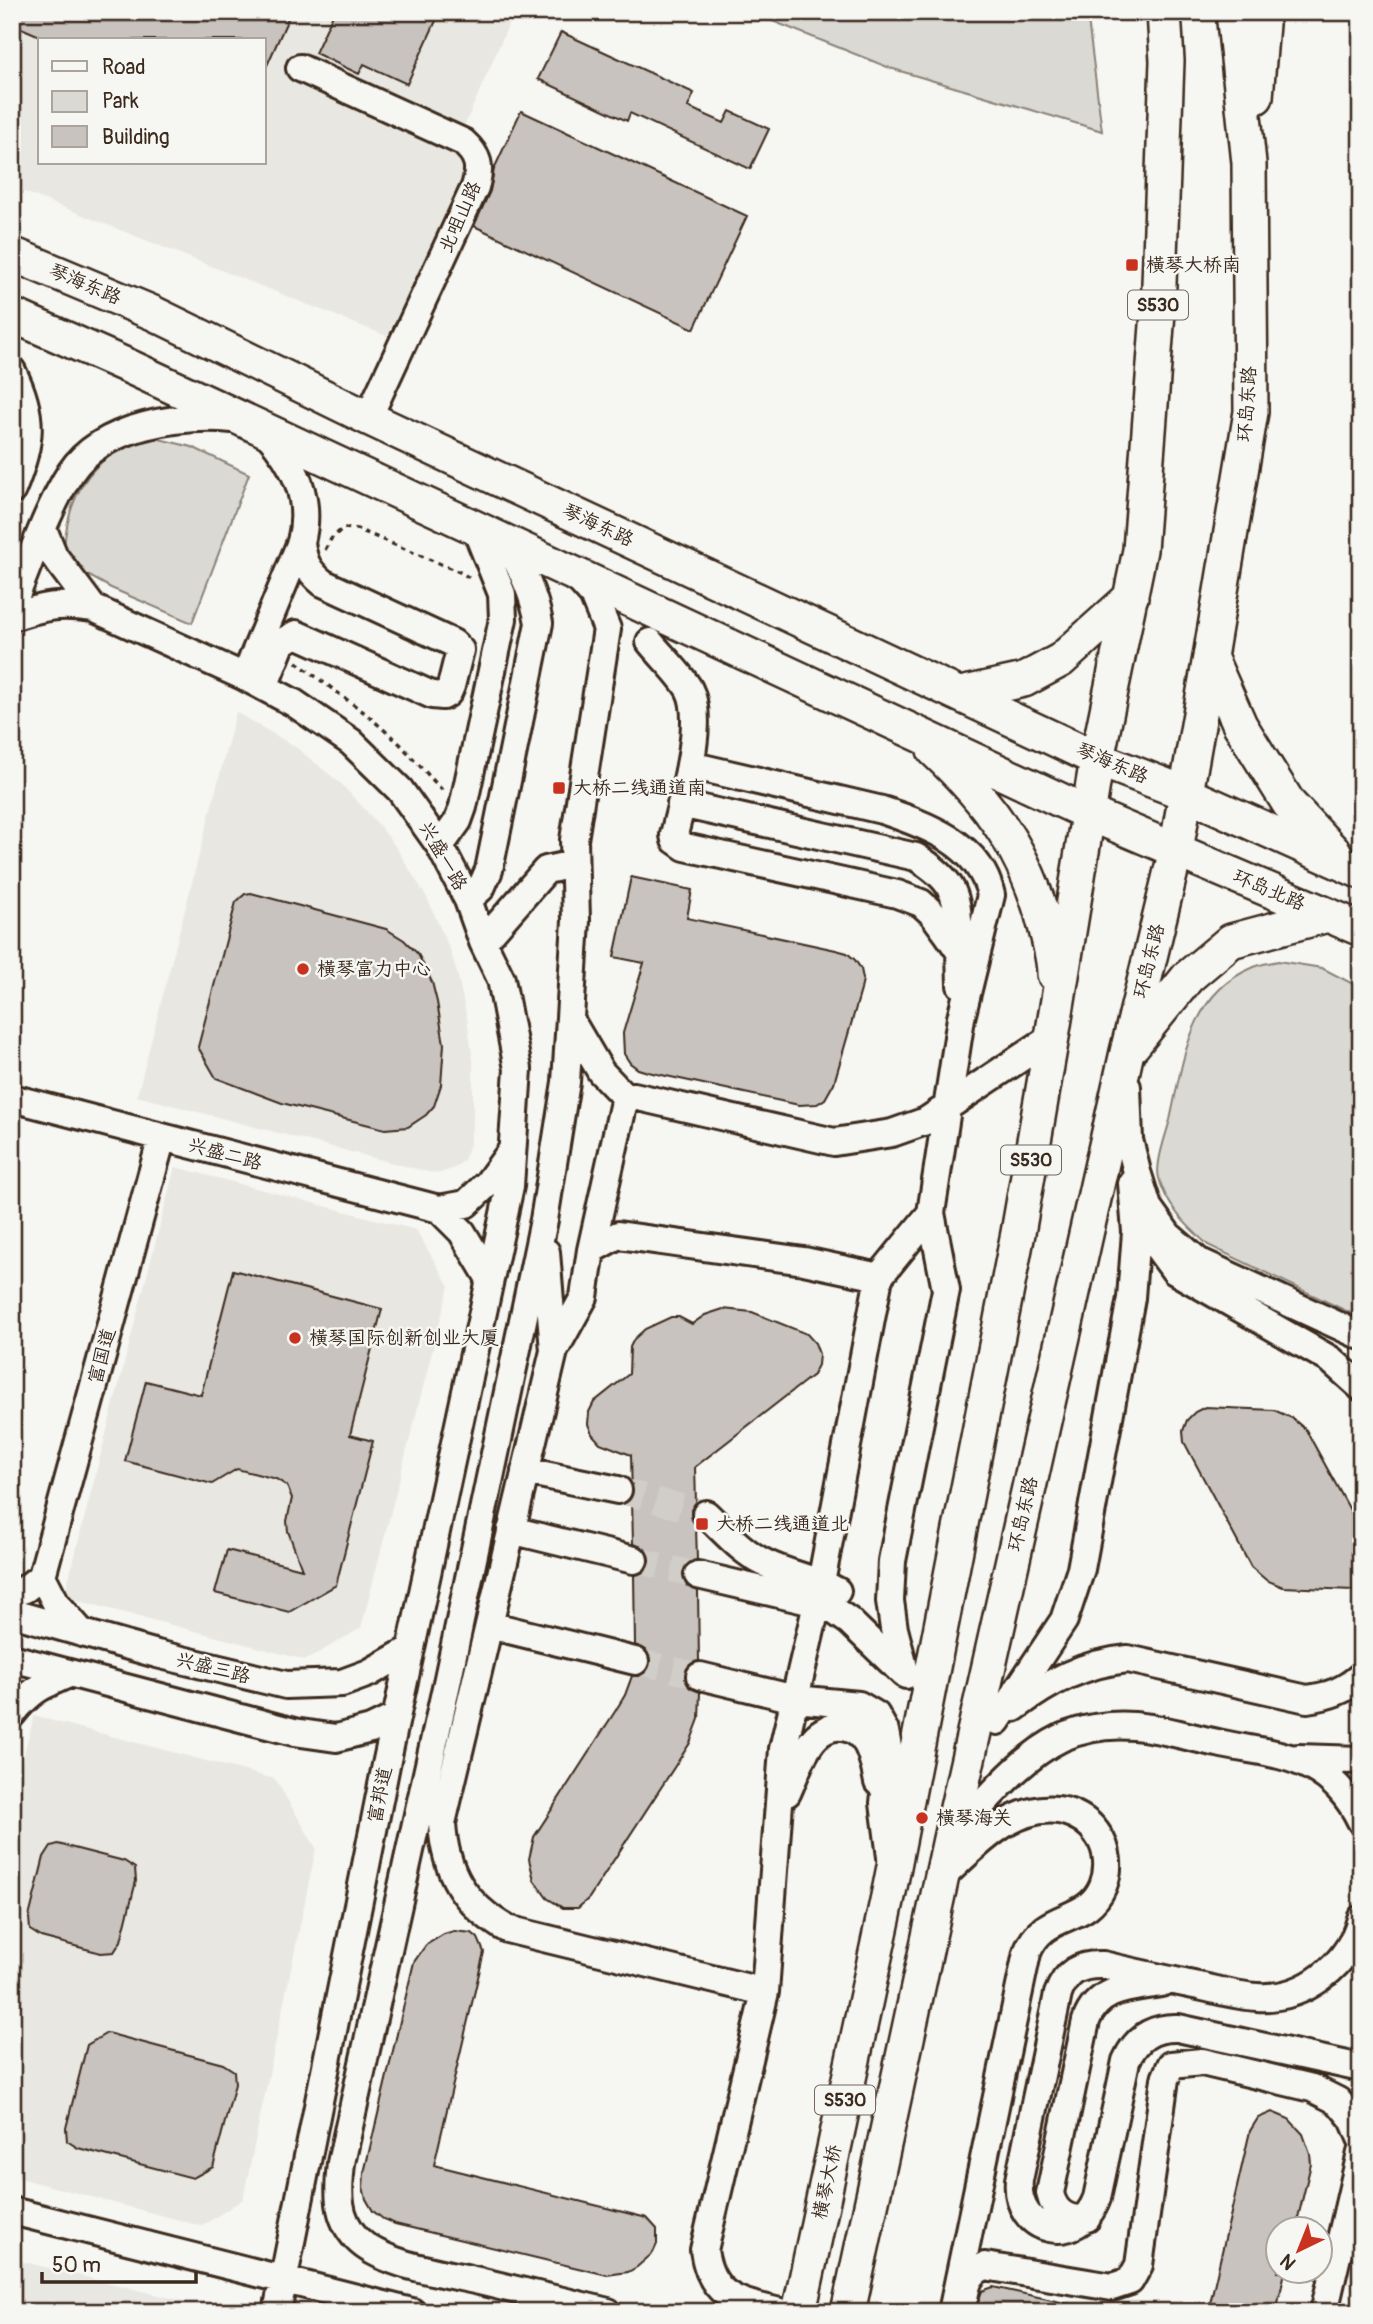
<svg xmlns="http://www.w3.org/2000/svg" width="1373" height="2324" font-family="Pangolin,'LXGW WenKai TC',sans-serif">
	<style>
		.built { fill: #e8e7e2; fill-rule: evenodd }
		.green { fill: #dad9d3; stroke: #8a8278; stroke-width: 2 }
		.building { fill: #c8c3be; stroke: #3b2a1e; stroke-width: 2 }
		.lines { fill: none; stroke-linecap: round; stroke-linejoin: round }
		.minor-tunnel { stroke: #d1cdc8; stroke-width: 26; stroke-dasharray: 26 13; stroke-linecap: butt }
		.minor-casing { stroke: #3b2a1e; stroke-width: 32 }
		.major-casing { stroke: #3b2a1e; stroke-width: 38 }
		.path { stroke: #3b2a1e; stroke-width: 3.5; stroke-dasharray: 5 5; stroke-linecap: butt }
		.minor { stroke: #f6f6f2; stroke-width: 26 }
		.major { stroke: #f6f6f2; stroke-width: 33 }
		.poi-dot { fill: #c8321e; stroke: #f6f6f2; stroke-width: 2.5 }
		.labels { text-anchor: middle; dominant-baseline: central; stroke-width: 5; stroke-linejoin: round; paint-order: stroke }
		.shield { fill: #f6f6f2; stroke: #73675e; stroke-width: 2 }
		.shield-label { font-size: 18px; font-weight: bold; fill: #3b2a1e }
		.street-label { font-size: 19px; fill: #3b2a1e; stroke: #f6f6f2 }
		.poi-label { font-size: 19px; fill: #3b2a1e; stroke: #f6f6f2; text-anchor: start }
	</style>
	<rect width="100%" height="100%" fill="#f6f6f2"/>
	<filter id="ink" filterUnits="userSpaceOnUse"><feTurbulence type="fractalNoise" baseFrequency=".0143" numOctaves="2"/><feDisplacementMap in="SourceGraphic" scale="14" xChannelSelector="R" yChannelSelector="G"/><feConvolveMatrix kernelMatrix="1 2 1 2 8 2 1 2 1" color-interpolation-filters="sRGB"/></filter>
	<g filter="url(#ink)">
		<path class="built" d="M12,12H514L452,154L472,166L387,336L12,187ZM40,40H264V163H40Z
			M236,712L297,748L341,784L380,826L397,849L427,898L450,950L458,977L467,1018L473,1062V1119L469,1147L464,1160L454,1168L441,1173L428,1172L137,1096Z
			M175,1167L416,1230L449,1286L361,1628L306,1660L64,1597Z
			M34,1716L275,1779L316,1848L243,2199L202,2226L12,2176V1800Z
			M12,2259L224,2311L12,2312Z"/>
		<path class="green" d="M750,12H1087L1102,131L890,68Z
			M155,438L192,447L249,474L192,623L111,588L82,572L64,549C68,491 95,449 155,438Z
			M1278,961L1322,968L1361,988V1318L1208,1245C1187,1226 1166,1206 1159,1178C1155,1165 1166,1134 1170,1120C1183,1062 1189,994 1252,968C1260,964 1270,963 1278,961Z"/>
		<path class="building" d="M12,12H291L264,72V40H49L12,24Z
			M334,12H440L407,84L364,64L359,74L315,53Z
			M561,32L694,93L688,107L724,123L730,111L769,129L750,169L630,113L627,121L538,79Z
			M521,111L747,216L694,329L474,226L490,191L494,169Z
			M631,877L692,890L687,918L836,950L847,953L855,960L861,969L863,979L861,990L834,1083L825,1099L817,1104L799,1105L648,1072L638,1069L630,1063L624,1054L623,1033L644,963L614,957Z
			M251,893L386,929L404,940L418,954L432,982L437,1002L444,1044L441,1085L434,1106L426,1115L408,1127L385,1129L282,1103L216,1078L198,1047L236,902L245,894Z
			M233,1270L382,1309L350,1435L373,1441L336,1585L289,1612L215,1593L227,1550L302,1569L288,1531L287,1521L292,1498L287,1486L276,1479L237,1469L212,1484L125,1461L146,1381L201,1395Z
			M723,1309L752,1312L807,1334L815,1343L819,1354L818,1365L813,1375L804,1382L695,1467L696,1502L691,1510V1518L696,1527L697,1560L687,1564L683,1572V1580L687,1586L698,1591L699,1661L689,1665L685,1673V1681L689,1687L700,1692L699,1719L690,1743L589,1898L578,1908H563L547,1898L534,1880L529,1859L534,1837L616,1710L625,1695L632,1676H639L646,1672L650,1664V1657L646,1650L635,1645L634,1575L645,1571L649,1563V1555L645,1549L633,1544L631,1455L600,1443L592,1434L588,1424L589,1412L594,1402L629,1374L630,1347L634,1339L645,1329L671,1317H679L692,1324L705,1315Z
			M1205,1407L1274,1410L1292,1418L1306,1430L1361,1530V1587L1353,1590L1283,1587L1266,1580L1251,1567L1184,1442L1183,1431L1187,1420L1195,1412Z
			M58,1844L124,1861L135,1868L136,1881L121,1941L114,1952L101,1953L41,1937L30,1930L29,1917L44,1857L51,1846Z
			M454,1931L472,1933L478,1938L484,1952L434,2165L647,2218L657,2229V2244L653,2253L637,2267L628,2272L607,2275L395,2224L383,2219L373,2211L366,2199L363,2187L364,2173L414,1962L426,1945L444,1934Z
			M107,2033L223,2064L234,2071L235,2084L213,2167L193,2178L78,2148L67,2141L66,2128L87,2045Z
			M1272,2112L1289,2119L1303,2134L1310,2154L1311,2164L1295,2230H1278V2272H1285L1276,2312H1208L1250,2131L1258,2118Z
			M993,2287L1074,2305L1073,2312H971L976,2308L982,2291Z"/>
		<g class="lines">
			<path class="minor-tunnel" d="M618,1490L706,1514
				M634,1560L698,1575
				M635,1661L700,1676"/>
			<defs>
				<path id="minor" d="M300,68L463,142C479,156 481,167 475,187L368,418
					M12,371C35,417 31,444 12,490
					M575,575L593,595L607,629L574,840L576,921L566,1082L544,1220L447,1683L341,2163C338,2191 336,2217 357,2239C383,2266 447,2273 483,2282C525,2292 566,2302 608,2312
					M12,605C29,564 47,509 71,472C102,425 182,414 233,419
					M93,608L245,677L294,703L351,742L400,790L440,846L468,900L483,942L501,979L518,1069L510,1186L386,1765L277,2312
					M12,617C44,606 59,603 93,608L54,556L43,529
					M650,642C662,657 679,672 689,689C706,721 682,800 674,835L675,840L685,847L897,894L921,903L933,914L947,933L960,952L961,985
					M245,677L301,542C312,498 295,464 266,432
					M264,687L282,642L296,634L432,695L443,696L448,693L451,686L460,650L453,643L323,583C308,571 303,561 301,542
					M690,765L882,810C927,825 980,844 991,895L961,1018L931,1213L946,1290L892,1561L890,1601L894,1629L906,1675
					M681,804L916,857C962,885 956,900 960,950
					M440,846L458,821L463,807L503,619L502,594L476,529
					M468,900L481,888L489,870L539,623C534,594 522,570 508,544
					M483,942L546,870L574,864
					M571,1021L601,1072L625,1097
					M1127,1087L1129,1140L1137,1172L1148,1207L1168,1235L1198,1261L1361,1336
					M12,1098L439,1209L466,1204L488,1183L512,1150
					M439,1209L462,1232L490,1279
					M1143,1223L1150,1237L1175,1271L1331,1360L1361,1387
					M591,1250L625,1097L634,1096L834,1142L892,1133L926,1121L1052,1037
					M546,1252L554,1351
					M525,1471L618,1490
					M706,1514C725,1532 742,1552 765,1563C789,1575 814,1578 837,1591
					M511,1530L634,1560
					M698,1575L826,1605L849,1621L904,1674
					M42,1576L162,1137
					M12,1593L25,1589L42,1576L56,1603L82,1633
					M12,1613L157,1654L286,1685L342,1683L369,1673L411,1649
					M489,1625L554,1351L584,1297L591,1250L618,1235L804,1261L879,1277L931,1213
					M12,1658L294,1732L336,1738L371,1729L396,1717
					M635,1661L489,1625L442,1823C445,1873 464,1904 507,1929L765,1992
					M700,1676L795,1699L859,1705L876,1715L885,1731L889,1753L884,1803L891,1857
					M1014,1708C1049,1682 1084,1663 1128,1659L1307,1699C1329,1696 1344,1691 1361,1676
					M12,1714C31,1690 41,1686 69,1674
					M997,1721L1064,1620L1081,1569L1131,1298L1136,1232L1132,1183
					M1298,1758L1361,1760
					M787,1793C795,1776 801,1754 814,1739C821,1731 831,1726 842,1727C870,1731 873,1759 878,1782
					M950,1839C982,1806 1019,1758 1061,1738C1083,1728 1110,1724 1134,1726C1162,1728 1191,1738 1218,1743C1247,1750 1285,1752 1311,1767C1334,1779 1350,1798 1361,1821
					M942,1877C974,1848 1015,1800 1064,1811C1078,1815 1090,1822 1098,1835C1108,1849 1110,1869 1103,1886C1086,1926 1044,1909 1027,1953L952,2312
					M1361,1919C1349,1965 1305,2000 1257,1997C1239,1996 1221,1991 1203,1987C1170,1980 1136,1973 1103,1965C1079,1964 1066,1972 1058,1994L1019,2180C1014,2234 1079,2248 1097,2198L1126,2061C1136,2038 1152,2027 1178,2028L1361,2068
					M12,2211L412,2312
					M1087,2218C1067,2222 1054,2212 1050,2193L1086,2021C1098,1987 1131,1988 1161,1983
					M964,2298C967,2282 969,2273 985,2266L1112,2287L1130,2281L1139,2265L1165,2079L1171,2065L1202,2062L1312,2088L1338,2101L1353,2119L1361,2138
					M780,2312C739,2302 711,2299 704,2250L765,1992L783,1749L817,1604L879,1277
					M1324,2312L1361,2153"/>
				<path id="major" d="M1256,97L1263,12
					M12,254L153,313L368,418L1097,759L1185,793L1361,872
					M12,315L128,366L1088,813L1361,929
					M1210,657L1240,725L1289,804L1335,853
					M960,694L1024,680L1061,660L1131,597
					M934,750C989,802 1026,851 1045,926C1049,942 1054,958 1054,974
					M1133,1045L1188,977L1231,941L1328,915
					M799,2312L890,1887L1018,1233L1052,1037L1097,759L1140,550L1158,312L1167,61L1164,12
					M848,2312L950,1839L1127,1052L1176,850L1210,657L1251,412L1249,163L1233,12"/>
			</defs>
			<use href="#minor" class="minor-casing"/>
			<use href="#major" class="major-casing"/>
			<path class="path" d="M325,550L331,539L343,528L357,529L462,573L471,579
				M296,662L365,713L400,744L442,790"/>
			<use href="#minor" class="minor"/>
			<use href="#major" class="major"/>
		</g>
	</g>
	<g class="poi-dot">
		<rect x="1125" y="258" width="14" height="14" rx="3.5"/>
		<rect x="552" y="781" width="14" height="14" rx="3.5"/>
		<circle cx="303" cy="969" r="7"/>
		<circle cx="295" cy="1338" r="7"/>
		<rect x="695" y="1517" width="14" height="14" rx="3.5"/>
		<circle cx="922" cy="1818" r="7"/>
	</g>
	<g class="labels">
		<g class="shield">
			<rect x="1128" y="290.5" width="60" height="29" rx="5"/>
			<rect x="1001" y="1145.5" width="60" height="29" rx="5"/>
			<rect x="815" y="2085.5" width="60" height="29" rx="5"/>
		</g>
		<g class="shield-label">
			<text x="1158" y="305">S530</text>
			<text x="1031" y="1160">S530</text>
			<text x="845" y="2100">S530</text>
		</g>
		<g class="street-label">
			<text transform="translate(460 217) rotate(-66)">北咀山路</text>
			<text transform="translate(85 284) rotate(23)">琴海东路</text>
			<text transform="translate(1247 404) rotate(-86)">环岛东路</text>
			<text transform="translate(598 525) rotate(25)">琴海东路</text>
			<text transform="translate(1112 763) rotate(23)">琴海东路</text>
			<text transform="translate(443 856) rotate(60)">兴盛一路</text>
			<text transform="translate(1269 890) rotate(23)">环岛北路</text>
			<text transform="translate(1149 961) rotate(-76)">环岛东路</text>
			<text transform="translate(225 1154) rotate(15)">兴盛二路</text>
			<text transform="translate(102 1356) rotate(-75)">富国道</text>
			<text transform="translate(1023 1514) rotate(-77)">环岛东路</text>
			<text transform="translate(213 1668) rotate(14)">兴盛三路</text>
			<text transform="translate(380 1795) rotate(-79)">富邦道</text>
			<text transform="translate(827 2182) rotate(-78)">横琴大桥</text>
		</g>
		<g class="poi-label">
			<text x="1146" y="265">横琴大桥南</text>
			<text x="573" y="788">大桥二线通道南</text>
			<text x="317" y="969">橫琴富力中心</text>
			<text x="309" y="1338">横琴国际创新创业大厦</text>
			<text x="716" y="1524">大桥二线通道北</text>
			<text x="936" y="1818">横琴海关</text>
		</g>
	</g>
	<rect width="1373" height="2324" fill="none" stroke="#f6f6f2" stroke-width="42"/>
	<rect x="21" y="21" width="1331" height="2282" fill="none" stroke="#3b2a1e" stroke-width="2.5" filter="url(#ink)"/>
	<rect x="38" y="38" width="228" height="126" fill="#f6f6f2" stroke="#aba49d" stroke-width="2"/>
	<rect x="52" y="61" width="35" height="10" fill="#f6f6f2" stroke="#aba49d" stroke-width="2"/>
	<text x="102" y="74" font-size="21" fill="#3b2a1e">Road</text>
	<rect x="52" y="91" width="35" height="21" fill="#dad9d3" stroke="#aba49d" stroke-width="2"/>
	<text x="102" y="108" font-size="21" fill="#3b2a1e">Park</text>
	<rect x="52" y="126" width="35" height="21" fill="#c8c3be" stroke="#aba49d" stroke-width="2"/>
	<text x="102" y="144" font-size="21" fill="#3b2a1e">Building</text>
	<g transform="translate(1299 2250) rotate(223)"><circle r="33" fill="#f6f6f2" stroke="#aba49d" stroke-width="2"/>
	<path d="M0-5L12 26L0 18L-12 26Z" fill="#c8321e"/>
	<text y="-10" font-size="19" font-weight="bold" text-anchor="middle" fill="#3b2a1e">N</text>
	</g>
	<path d="M42 2272v10h154v-10" fill="none" stroke="#3b2a1e" stroke-width="3.5"/>
	<text x="52" y="2272" font-size="21" fill="#3b2a1e" stroke="#f6f6f2" stroke-width="5" paint-order="stroke">50 m</text>
</svg>
